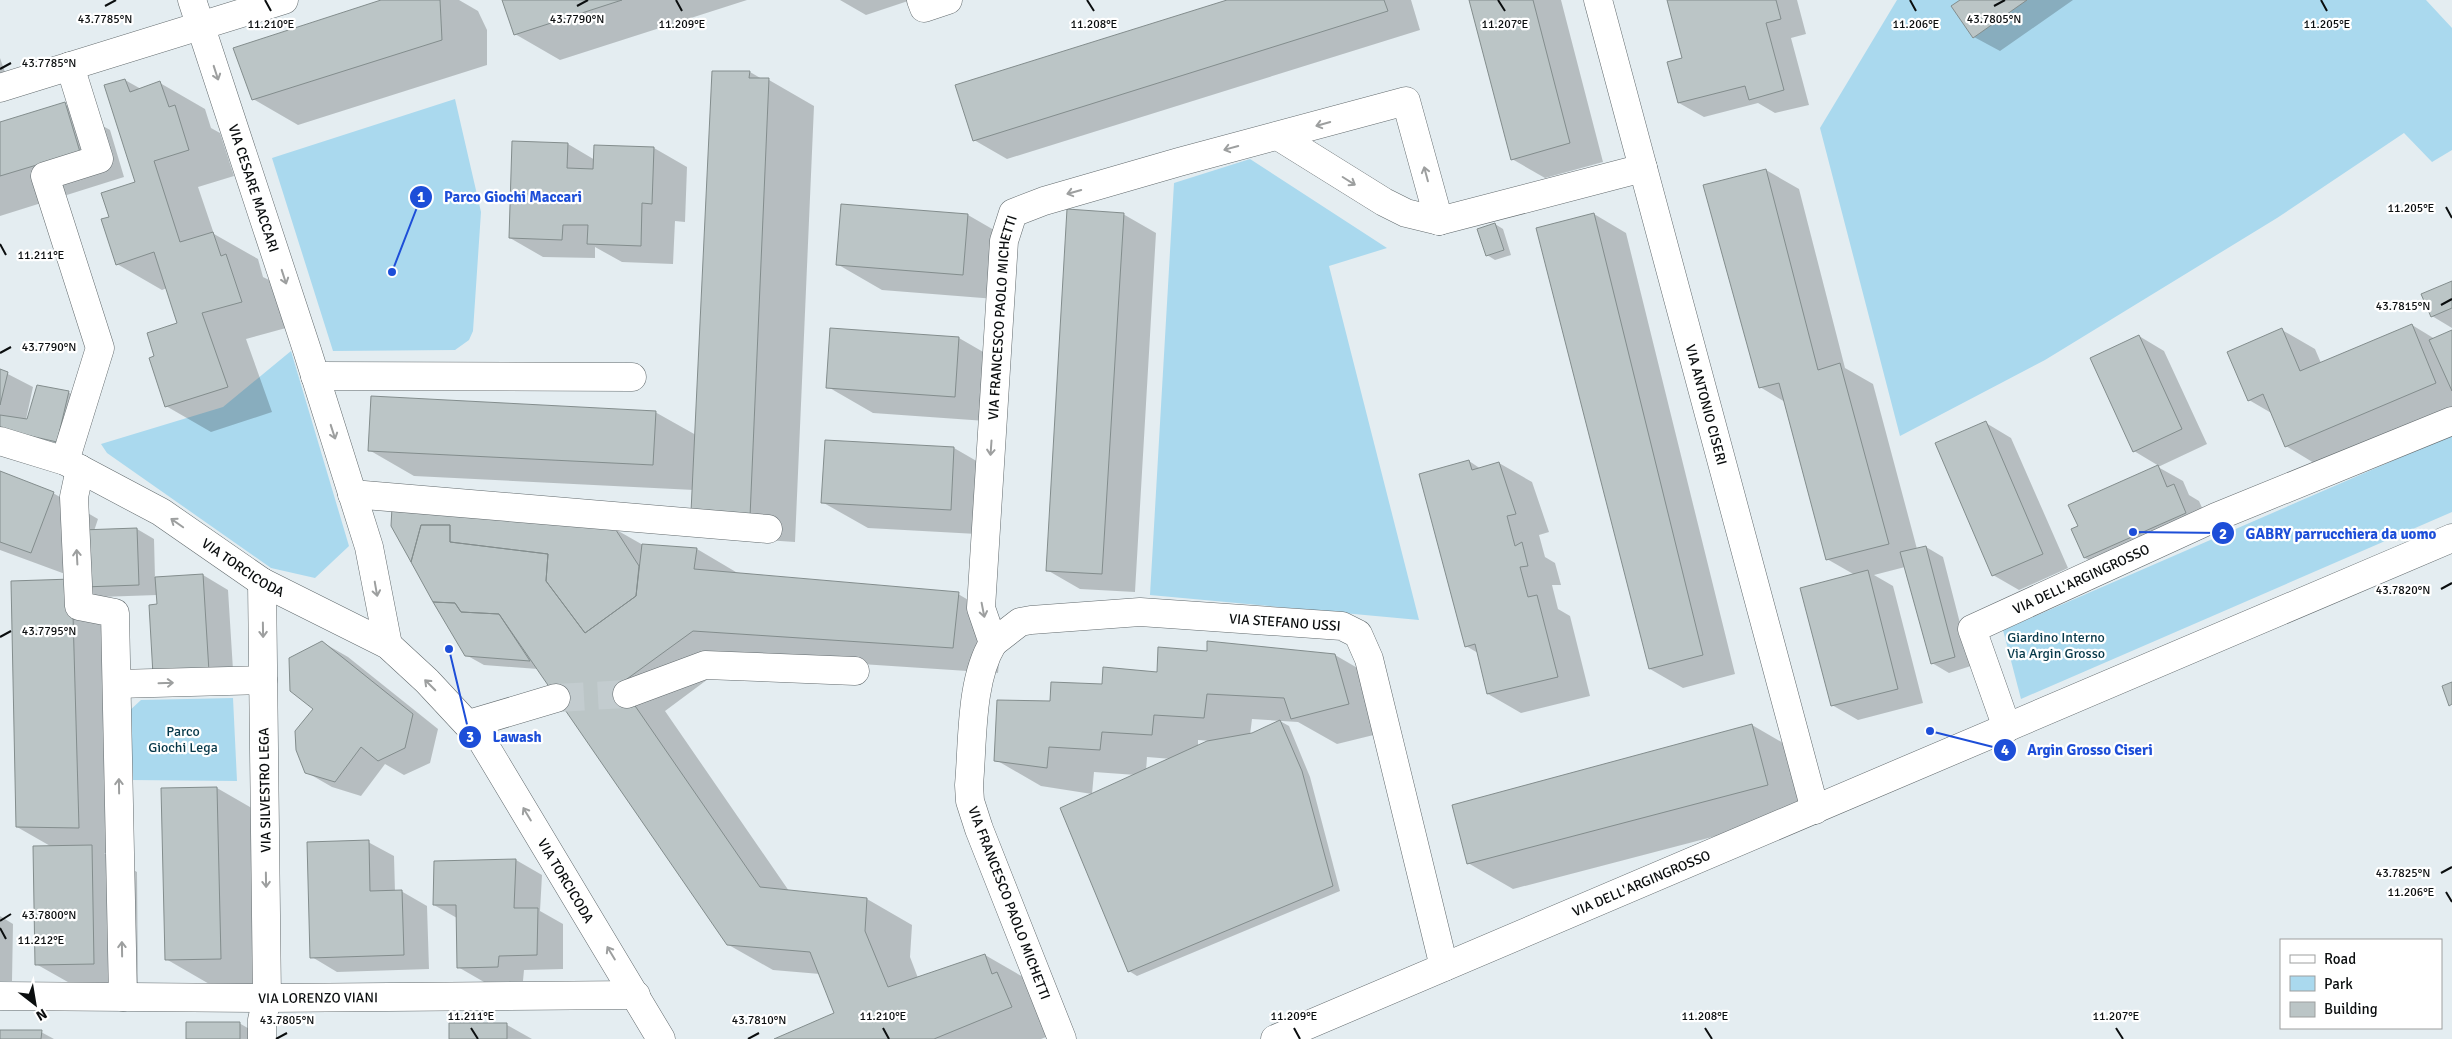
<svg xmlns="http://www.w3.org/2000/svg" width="2452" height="1039" font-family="Signika,sans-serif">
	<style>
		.green { fill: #aad9ee }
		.shadow { fill: #0003; fill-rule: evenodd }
		.building { fill: #bbc5c6; stroke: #838d8d }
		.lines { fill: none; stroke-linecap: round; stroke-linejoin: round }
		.minor-tunnel { stroke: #c3cccf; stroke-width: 28; stroke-dasharray: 28 14; stroke-linecap: butt }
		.minor-casing { stroke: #626a6d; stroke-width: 29 }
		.tertiary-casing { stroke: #626a6d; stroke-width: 29 }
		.minor { stroke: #fff; stroke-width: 28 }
		.tertiary { stroke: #fff; stroke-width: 28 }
		.oneway { stroke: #9d9f9f }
		.ticks { fill: none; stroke: #0b0e0f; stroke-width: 2 }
		.labels { text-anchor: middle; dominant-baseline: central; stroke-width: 4.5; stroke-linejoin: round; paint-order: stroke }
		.street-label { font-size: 14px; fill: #0b0e0f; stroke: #fff }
		.park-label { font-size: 14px; fill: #063849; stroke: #fff }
		.ticks-label { font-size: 12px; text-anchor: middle; fill: #0b0e0f; stroke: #fff; stroke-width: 4.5; stroke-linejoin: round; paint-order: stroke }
		.leader { fill: none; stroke: #1d4ed8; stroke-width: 2 }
		.callout-dot { fill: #1d4ed8; stroke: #fff; stroke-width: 2 }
		.mark-label { font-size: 15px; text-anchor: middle; font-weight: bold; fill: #fff }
		.callout-label { font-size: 15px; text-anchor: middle; font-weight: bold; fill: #1d4ed8; stroke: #fff; stroke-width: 4.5; stroke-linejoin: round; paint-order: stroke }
	</style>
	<rect width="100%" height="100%" fill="#e4edf1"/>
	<path class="green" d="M1897,0H2426L2452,28V150L2432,162L2404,133L2277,218L2045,360L1900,436L1820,128Z
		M455,99L481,212L473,331L469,340L455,350L333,351L272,158Z
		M1250,159L1387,248L1329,266L1419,620L1150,595L1174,183Z
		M291,351L349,546L315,578L271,568L107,453L101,444L223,407Z
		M2452,435V512L2021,699L2003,630Z
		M233,698L237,781L130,780L128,712L141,700Z"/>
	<path class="shadow" d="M385,0H459L478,11L487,30V65L298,125L253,99Z
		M504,0H747L560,60L515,34Z
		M840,0H911L866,15Z
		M1231,0H1411L1420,30L1007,159L974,140Z
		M1470,0H1561L1603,162L1545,178L1512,159Z
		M1668,0H1797L1806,34L1791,38L1809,105L1775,113L1758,103L1704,117L1679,103L1684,59Z
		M1962,0H2073L2000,51L1974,37Z
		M0,58L7,78L0,80Z
		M713,72H750L762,79L769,80L814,106L795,542L738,538L694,490L414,476L369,450L655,412L696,435Z
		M125,80L141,89L160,83L205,109L211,128L220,133L234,176L198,187L214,234L258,259L263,277L271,281L286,328L246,339L272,412L211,432L166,406L155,357L179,324L167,288L162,290L117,264L110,217L137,183Z
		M64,104L110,130L124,177L0,216V123Z
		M513,142L568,144L595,160L654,148L687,167L685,222L675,221L673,264L622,262L595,247V258L543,257L510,238Z
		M1766,170L1799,189L1845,368L1873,384L1917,549L1926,547L1943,557L1971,666L1949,673L1932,663L1905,567L1874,575L1893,586L1923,703L1858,720L1832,705L1855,575L1827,559L1785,402L1760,387Z
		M842,205L968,215L1013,241L1008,300L882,290L837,264Z
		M1123,214L1156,233L1135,592L1080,589L1047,570Z
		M1594,214L1626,233L1735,674L1683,688L1650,669Z
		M1495,224L1503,229L1511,255L1495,260L1487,255Z
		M2452,282V328L2432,316Z
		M2412,325L2435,339L2452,331V409L2319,466L2286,446L2273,414L2249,400L2282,330L2315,349L2321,363Z
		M2139,336L2164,351L2207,444L2158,467L2183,481L2189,495L2199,501L2211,528L2110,572L2085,558L2079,527L2070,505L2159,466L2134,451Z
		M959,338L1004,364L1000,422L873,413L828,387Z
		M0,370L33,387L25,424L68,392L85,402L74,451L0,433Z
		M1986,423L2011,438L2068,568L2019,590L1993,575Z
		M826,442L954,448L999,474L995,535L868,528L822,502Z
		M1469,461L1481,469L1499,463L1532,482L1549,532L1539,535L1545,557L1555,563L1561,585H1552L1558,609L1570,616L1590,696L1521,713L1488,694L1478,653L1466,646Z
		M0,473L53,493L98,519L94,531L137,529L154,539L155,578L203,575L228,590L234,686L180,689L158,605L157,595L100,597L124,853H104L137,872L138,989L82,990L36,964L52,847L17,827L72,581L76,578L0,550Z
		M613,528L643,545L697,549L741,575L958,594L1003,620L998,673L739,656L665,711L789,891L867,899L912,925L910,957L918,978L985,955L1030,981L1056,1033L1041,1039H777L836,1014L820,974L773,970L727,944L538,669L484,665L466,655L434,601Z
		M322,642L348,657L438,729L430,763L404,775L385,764L361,796L332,787L306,772Z
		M1208,652L1335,655L1380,681L1394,730L1337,744L1298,722L1252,719L1250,735L1280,721L1289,726L1310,777L1340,891L1137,976L1129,971L1136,775L1094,772L1092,794L1041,786L996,760L1052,702L1104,686L1158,673ZM1198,740L1212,741L1198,747ZM1147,757L1172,759L1146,771Z
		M1752,725L1797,751L1812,811L1513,889L1468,863Z
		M217,788L262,814L266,984L211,985L166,959Z
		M368,842L394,856L395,892L401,891L427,906L429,969L337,972L312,957Z
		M516,860L542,875L540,911L563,924V969L524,970L523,981L484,982L458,967L457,918L434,905L436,863Z
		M0,916L13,924L12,981H0Z
		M239,1023L267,1039H188Z
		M507,1025L532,1039H450Z
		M0,1031L41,1032L54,1039H0Z"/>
	<path class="building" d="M381,0H440L442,40L252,100L233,48Z
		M502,0H622L514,35Z
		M1227,0H1384L1388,11L973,141L955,85Z
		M1469,0H1533L1570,143L1511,160Z
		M1667,0H1776L1781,19L1766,23L1784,90L1749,100L1745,86L1678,103L1667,62L1682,58Z
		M1960,0H2027L1973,38L1951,6Z
		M712,71H750L749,78H769L750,517L691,512Z
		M125,79L130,92L160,81L169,107L175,105L189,150L154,161L180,242L213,232L221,256L226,254L242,302L202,313L228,387L165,407L149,358L154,356L147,333L177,323L154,252L116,265L101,219L109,217L101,193L135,182L104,85Z
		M65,102L80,152L0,176V122Z
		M512,141L568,143L567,168L593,169L594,145L654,147L652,204L642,203L641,246L587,244L588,225H563L562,240L509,238Z
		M1766,169L1818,370L1840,363L1889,544L1826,560L1779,383L1759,388L1703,185Z
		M841,204L968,214L963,275L836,265Z
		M1067,209L1124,213L1102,574L1046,571Z
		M1594,213L1703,655L1649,669L1536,228Z
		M1495,223L1504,250L1486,256L1477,229Z
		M2452,281V308L2431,317L2421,294Z
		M2412,324L2436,383L2285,447L2263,394L2248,401L2227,352L2282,328L2300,371Z
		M830,328L959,337L955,397L826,388Z
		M2452,330V391L2429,340Z
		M2139,335L2182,429L2133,452L2090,358Z
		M0,369L8,372L0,405Z
		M37,385L69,391L57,442L0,429V415L27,419Z
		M371,396L656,411L653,465L368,451Z
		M1986,421L2043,554L1992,576L1935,443Z
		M825,440L954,447L951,510L821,503Z
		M1469,460L1472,470L1499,462L1516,514L1507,516L1515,546L1522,542L1528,566L1520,567L1528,597L1537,595L1558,677L1487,694L1475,644L1465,647L1419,474Z
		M2158,465L2167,487L2174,484L2186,513L2084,558L2071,529L2078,526L2068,505Z
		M0,471L54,492L31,553L0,542Z
		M392,507L614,527L639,566L636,596L585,633L546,581L548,554L450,542V525H421L411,562L391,526Z
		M421,525H450V542L548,554L546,581L585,633L636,596L642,544L697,548L694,569L959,592L953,648L693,631L620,684L760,887L867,898L865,931L888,987L985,954L992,974L997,972L1012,1007L934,1039H774L834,1013L810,952L727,945L499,614L461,612L455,603L433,602L411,562Z
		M137,528L139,585L83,587L81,530Z
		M1926,546L1955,657L1931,664L1900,552Z
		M1868,570L1898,689L1831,706L1800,588Z
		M203,574L209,672L153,675L149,605L157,604L155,577Z
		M72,579L79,828L16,827L11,581Z
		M433,602L455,603L461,612L499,614L530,661L465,656Z
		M322,641L413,714L405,748L378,761L361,747L335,782L305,773L296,750L295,731L313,709L290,691L289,658Z
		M1207,641L1335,654L1349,704L1291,719L1284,698L1207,694L1204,718L1154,715L1152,735L1102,732L1100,750L1049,747L1047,768L994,761L997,700L1050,701L1051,682L1102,684L1103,667L1157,672L1158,647L1207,651Z
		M2452,682V704L2449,706L2442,686Z
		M1280,720L1302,771L1333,886L1128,972L1060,808L1207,741L1252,733Z
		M1752,724L1768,785L1467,864L1452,805Z
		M217,787L221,959L165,960L161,788Z
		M369,840L370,891L402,890L404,955L310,958L307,842Z
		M92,845L94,964L35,965L33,846Z
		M516,859L514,908H538L537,955L499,956L498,967L457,968L456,905H433L434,861Z
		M186,1022H240V1039H186Z
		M449,1023H507V1039H449Z
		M0,1030H42L41,1039H0Z"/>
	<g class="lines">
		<path class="minor-tunnel" d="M556,698L627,694"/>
		<defs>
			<g id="minor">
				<path id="s1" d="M192,0L307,350L369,547L388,645"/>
				<path d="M921,0L924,8L948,0"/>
				<path id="s2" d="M1598,0L1815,810"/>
				<path d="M0,88L284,0"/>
				<path d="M1278,136L1384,202L1406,213L1439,221L1643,168"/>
				<path d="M315,376L632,377"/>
				<path id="s3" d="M0,441L65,461L161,512L262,582L388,645L427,681L481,739L661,1039"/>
				<path d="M65,461L100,348L45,176L99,159L70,66"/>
				<path d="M80,469L74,497L79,606L115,613L123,997"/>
				<path d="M352,494L768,529"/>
				<path id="s4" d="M993,643L1020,622L1031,620L1140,612L1342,626L1358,634L1369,659L1444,967"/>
				<path d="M117,684L263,680"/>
				<path d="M627,694L705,665L855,671"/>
				<path d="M469,724L556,698"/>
				<path id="s5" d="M2007,728L1972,629L2216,517L2452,421"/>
				<path id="s6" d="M0,996L267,998L636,995"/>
				<path d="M262,1039V1020L267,998L262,582"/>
				<path id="s7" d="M1062,1039L979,829L970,801L969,785C973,741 970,681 993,643L981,608L1004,241L1013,213L1044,201L1179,162L1406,101L1439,221"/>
			</g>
			<g id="tertiary">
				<path id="s8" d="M1275,1039L2452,538"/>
			</g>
		</defs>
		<use href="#minor" class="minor-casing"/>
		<use href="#tertiary" class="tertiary-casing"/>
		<use href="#minor" class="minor"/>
		<use href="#tertiary" class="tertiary"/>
	</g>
	<defs><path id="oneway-shaft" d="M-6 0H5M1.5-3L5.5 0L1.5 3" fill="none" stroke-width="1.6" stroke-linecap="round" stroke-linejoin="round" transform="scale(1.25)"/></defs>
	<g class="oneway">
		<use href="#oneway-shaft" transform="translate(216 73) rotate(72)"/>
		<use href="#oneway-shaft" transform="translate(1323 124) rotate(164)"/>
		<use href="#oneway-shaft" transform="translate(1231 148) rotate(165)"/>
		<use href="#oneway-shaft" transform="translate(1426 174) rotate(-105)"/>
		<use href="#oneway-shaft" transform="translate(1349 181) rotate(32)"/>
		<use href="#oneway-shaft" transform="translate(1074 192) rotate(164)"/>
		<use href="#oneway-shaft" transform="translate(284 277) rotate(72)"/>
		<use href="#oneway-shaft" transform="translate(333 432) rotate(72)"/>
		<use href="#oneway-shaft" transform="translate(991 448) rotate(94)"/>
		<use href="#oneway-shaft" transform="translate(177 523) rotate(-145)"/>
		<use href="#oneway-shaft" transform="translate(77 557) rotate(-93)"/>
		<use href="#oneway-shaft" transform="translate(376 589) rotate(80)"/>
		<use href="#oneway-shaft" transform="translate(983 610) rotate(79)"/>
		<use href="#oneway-shaft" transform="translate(263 630) rotate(89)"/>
		<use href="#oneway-shaft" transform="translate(166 683) rotate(-2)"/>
		<use href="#oneway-shaft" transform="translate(430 685) rotate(-135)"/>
		<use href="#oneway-shaft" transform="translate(119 786) rotate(-91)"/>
		<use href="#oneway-shaft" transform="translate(527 814) rotate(-121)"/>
		<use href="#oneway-shaft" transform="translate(266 880) rotate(89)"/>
		<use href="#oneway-shaft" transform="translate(122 949) rotate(-91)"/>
		<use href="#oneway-shaft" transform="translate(611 953) rotate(-121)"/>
	</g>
	<path class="ticks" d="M265,0L271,11M676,0L682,11M1087,0L1094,11M1498,0L1505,11M1910,0L1916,11M2321,0L2327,11M105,6L116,0M577,6L588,0M1994,6L2005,0M0,69L11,63M2446,207L2452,218M0,244L6,255M2441,305L2452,299M0,353L11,347M2441,589L2452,583M0,637L11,631M2441,873L2452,867M2446,892L2452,902M0,921L11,914M0,928L6,939M471,1028L478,1039M883,1028L889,1039M1294,1028L1300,1039M1705,1028L1712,1039M2116,1028L2123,1039M276,1039L287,1033M748,1039L759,1033"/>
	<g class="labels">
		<g class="street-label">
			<text stroke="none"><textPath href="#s1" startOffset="198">VIA CESARE MACCARI</textPath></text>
			<text stroke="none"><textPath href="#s7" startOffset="745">VIA FRANCESCO PAOLO MICHETTI</textPath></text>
			<text stroke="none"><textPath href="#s2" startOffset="419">VIA ANTONIO CISERI</textPath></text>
			<text stroke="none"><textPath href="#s3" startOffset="276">VIA TORCICODA</textPath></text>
			<text stroke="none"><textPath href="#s5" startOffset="225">VIA DELL'ARGINGROSSO</textPath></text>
			<text stroke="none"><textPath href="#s4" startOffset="300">VIA STEFANO USSI</textPath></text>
			<text transform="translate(265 790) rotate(-91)">VIA SILVESTRO LEGA</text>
			<text stroke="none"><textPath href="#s3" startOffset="738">VIA TORCICODA</textPath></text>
			<text stroke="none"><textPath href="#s8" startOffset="398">VIA DELL'ARGINGROSSO</textPath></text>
			<text transform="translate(1009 903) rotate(69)">VIA FRANCESCO PAOLO MICHETTI</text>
			<text stroke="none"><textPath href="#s6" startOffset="318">VIA LORENZO VIANI</textPath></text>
		</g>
		<g class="park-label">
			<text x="2056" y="637">Giardino Interno<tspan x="2056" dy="16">Via Argin Grosso</tspan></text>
			<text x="183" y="731">Parco<tspan x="183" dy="16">Giochi Lega</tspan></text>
		</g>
	</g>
	<g class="ticks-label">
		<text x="105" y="23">43.7785°N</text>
		<text x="577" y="23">43.7790°N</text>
		<text x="1994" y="23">43.7805°N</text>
		<text x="271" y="28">11.210°E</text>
		<text x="682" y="28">11.209°E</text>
		<text x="1094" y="28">11.208°E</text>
		<text x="1505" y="28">11.207°E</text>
		<text x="1916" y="28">11.206°E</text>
		<text x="2327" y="28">11.205°E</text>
		<text x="49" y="67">43.7785°N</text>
		<text x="2411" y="212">11.205°E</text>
		<text x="41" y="259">11.211°E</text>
		<text x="2403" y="310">43.7815°N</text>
		<text x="49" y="351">43.7790°N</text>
		<text x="2403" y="594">43.7820°N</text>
		<text x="49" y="635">43.7795°N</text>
		<text x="2403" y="877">43.7825°N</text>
		<text x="2411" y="896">11.206°E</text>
		<text x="49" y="919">43.7800°N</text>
		<text x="41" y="944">11.212°E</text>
		<text x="471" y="1020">11.211°E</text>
		<text x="883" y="1020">11.210°E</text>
		<text x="1294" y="1020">11.209°E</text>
		<text x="1705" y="1020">11.208°E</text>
		<text x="2116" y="1020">11.207°E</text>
		<text x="287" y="1024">43.7805°N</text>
		<text x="759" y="1024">43.7810°N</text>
	</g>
	<path class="leader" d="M392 272L421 197M2133 532L2223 533M449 649L470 737M1930 731L2005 750"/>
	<g class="callout-dot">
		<circle cx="392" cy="272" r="5"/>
		<circle cx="2133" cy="532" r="5"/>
		<circle cx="449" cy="649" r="5"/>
		<circle cx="1930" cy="731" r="5"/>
		<circle cx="421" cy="197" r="12"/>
		<circle cx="2223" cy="533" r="12"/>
		<circle cx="470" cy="737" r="12"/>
		<circle cx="2005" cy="750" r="12"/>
	</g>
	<g class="mark-label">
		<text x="421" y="202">1</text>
		<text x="2223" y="539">2</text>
		<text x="470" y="742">3</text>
		<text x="2005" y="755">4</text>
	</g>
	<g class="callout-label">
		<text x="513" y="202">Parco Giochi Maccari</text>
		<text x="2341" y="539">GABRY parrucchiera da uomo</text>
		<text x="517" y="742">Lawash</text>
		<text x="2090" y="755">Argin Grosso Ciseri</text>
	</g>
	<rect x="2280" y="939" width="162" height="90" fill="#ffffff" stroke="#9d9f9f"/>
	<rect x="2290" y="955" width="25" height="8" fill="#ffffff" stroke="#9d9f9f"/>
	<text x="2324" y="964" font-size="15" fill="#0b0e0f">Road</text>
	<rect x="2290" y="976" width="25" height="15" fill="#aad9ee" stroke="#9d9f9f"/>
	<text x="2324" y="989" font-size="15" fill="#0b0e0f">Park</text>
	<rect x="2290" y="1002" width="25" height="15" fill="#bbc5c6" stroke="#9d9f9f"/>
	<text x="2324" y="1014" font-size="15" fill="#0b0e0f">Building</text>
	<g transform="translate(35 1004) rotate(149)" stroke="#ffffff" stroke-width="4" paint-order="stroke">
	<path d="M0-4L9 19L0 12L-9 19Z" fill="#0b0e0f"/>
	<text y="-8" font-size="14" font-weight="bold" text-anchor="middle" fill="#0b0e0f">N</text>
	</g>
</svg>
